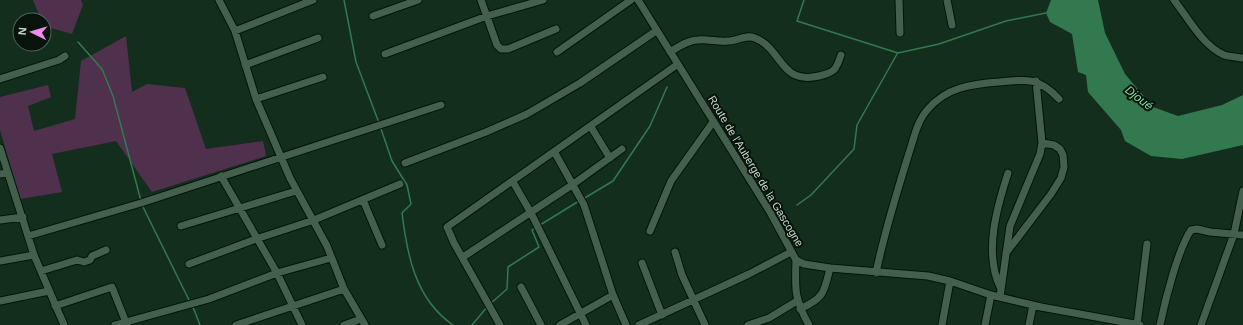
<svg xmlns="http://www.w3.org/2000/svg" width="1243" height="325" font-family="Arial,sans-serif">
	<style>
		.green { fill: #4f314d }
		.water { fill: #327950 }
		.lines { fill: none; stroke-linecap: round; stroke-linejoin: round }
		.stream { stroke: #327950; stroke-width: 1.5 }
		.minor-casing { stroke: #001608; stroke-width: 9 }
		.minor { stroke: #44604d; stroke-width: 7 }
		.labels { text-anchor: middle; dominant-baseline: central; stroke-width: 4; stroke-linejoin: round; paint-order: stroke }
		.street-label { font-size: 11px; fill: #c7d6cb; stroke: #08130c }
		.water-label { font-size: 12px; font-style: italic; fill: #7ee0a3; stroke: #08130c }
	</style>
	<rect width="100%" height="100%" fill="#142e1e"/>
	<path class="green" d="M33,0H81L83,5L72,34L44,26V20H41Z
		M126,36L132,92L147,84L185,88L206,149L263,141L266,156L152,192L116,141L52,154L62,192L20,199L0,130V97L48,85L51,97L28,106L34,131L75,119L81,61Z"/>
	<path class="water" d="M1051,0H1098L1105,33L1125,74L1153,107L1178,116L1222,105L1243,95V145L1182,159L1151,156L1125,141L1121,130L1088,92L1086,75L1078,72L1072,34L1050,22L1046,13Z"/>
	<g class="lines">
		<path class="stream" d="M344,0L356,62L379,123
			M804,0L797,21L898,53L939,44L1006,21L1046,13
			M78,42L102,69L113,96L141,201
			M380,126L392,161L407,185L411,204L402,213C407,254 415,299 453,325
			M583,199L613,181L650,126L667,87
			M142,205L190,302
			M797,205L811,195L854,149L857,125L897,54
			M540,225L579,201
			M490,304L507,289L508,267L539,247L532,230L535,228
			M193,307L200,325
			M472,325L488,306"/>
		<defs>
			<path id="minor" d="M219,0L235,31L256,99L290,178L327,246L344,289L365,325
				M481,0L497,45L501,49H508L556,29
				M638,0L770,212L796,260L804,264L830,268L928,276L950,281L991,295L1041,307L1140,325
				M899,0L900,33
				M947,0L952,25
				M1174,0C1188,18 1203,46 1224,55C1230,57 1237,57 1243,58
				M373,16L418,0
				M235,31L313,0
				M557,52L631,0
				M670,52C678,47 688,40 698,40C708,39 718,42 728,41C738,41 745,34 755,38C783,49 779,85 819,76C835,72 836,70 841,55
				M385,54L487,16L543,0
				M245,65L318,38
				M0,79L59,60L65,56
				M256,99L323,77
				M591,127L610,158
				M0,148L34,255L64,325
				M555,153L584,205L613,295L626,325
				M405,163L486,132L527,114L580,83L656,31
				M0,174L8,173
				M221,176L277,273L302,325
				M513,182L531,213L586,325
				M363,200L382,245
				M0,220L23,217
				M181,226L296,191
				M650,231L671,181L713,122
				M28,236L141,203L441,105
				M675,252L682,275L705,325
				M1006,253L1051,194L1061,178L1064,167L1063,155L1060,149L1054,145L1042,143
				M463,257L572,185L622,149
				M796,260C795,289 794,299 809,325
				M0,261L34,255
				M642,263L662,315
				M189,264L256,239L314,220L400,184
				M41,271L77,260L84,262L90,260L92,256L106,250
				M876,273C884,233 897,192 909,153C914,138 917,121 928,109C947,87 972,84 999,82C1027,79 1039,77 1059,99
				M521,287L541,325
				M1001,289C983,254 997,207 1008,173
				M1000,297L1010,226L1040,154L1042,143L1036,81
				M0,301L49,291
				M55,306L112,287L127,325
				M800,309C824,298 824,293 830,268
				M115,325L209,299L277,273L331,258
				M236,325L344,289
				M344,325L361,319
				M500,325L454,243L447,227L678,64
				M560,325L613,295
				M639,325L749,274L791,252
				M748,325L769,318L797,301
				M942,325L950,281
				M985,325L991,295
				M1029,325L1033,305
				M1137,325L1147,244
				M1160,325C1165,301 1178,249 1191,230L1197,229L1210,232L1243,235
				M1201,325L1234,234L1243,191"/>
		</defs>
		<use href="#minor" class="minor-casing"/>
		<use href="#minor" class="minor"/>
	</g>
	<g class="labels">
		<g class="street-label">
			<text transform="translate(756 171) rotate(59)">Route de l'Auberge de la Gascogne</text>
		</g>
		<g class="water-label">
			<text transform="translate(1139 98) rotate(38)">Djoué</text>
		</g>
	</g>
	<g transform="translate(32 32) rotate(275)"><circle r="19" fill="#08130c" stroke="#546158"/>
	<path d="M0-3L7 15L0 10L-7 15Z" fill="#f589ef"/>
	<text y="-6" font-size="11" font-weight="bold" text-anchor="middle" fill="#c7d6cb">N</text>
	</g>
</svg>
